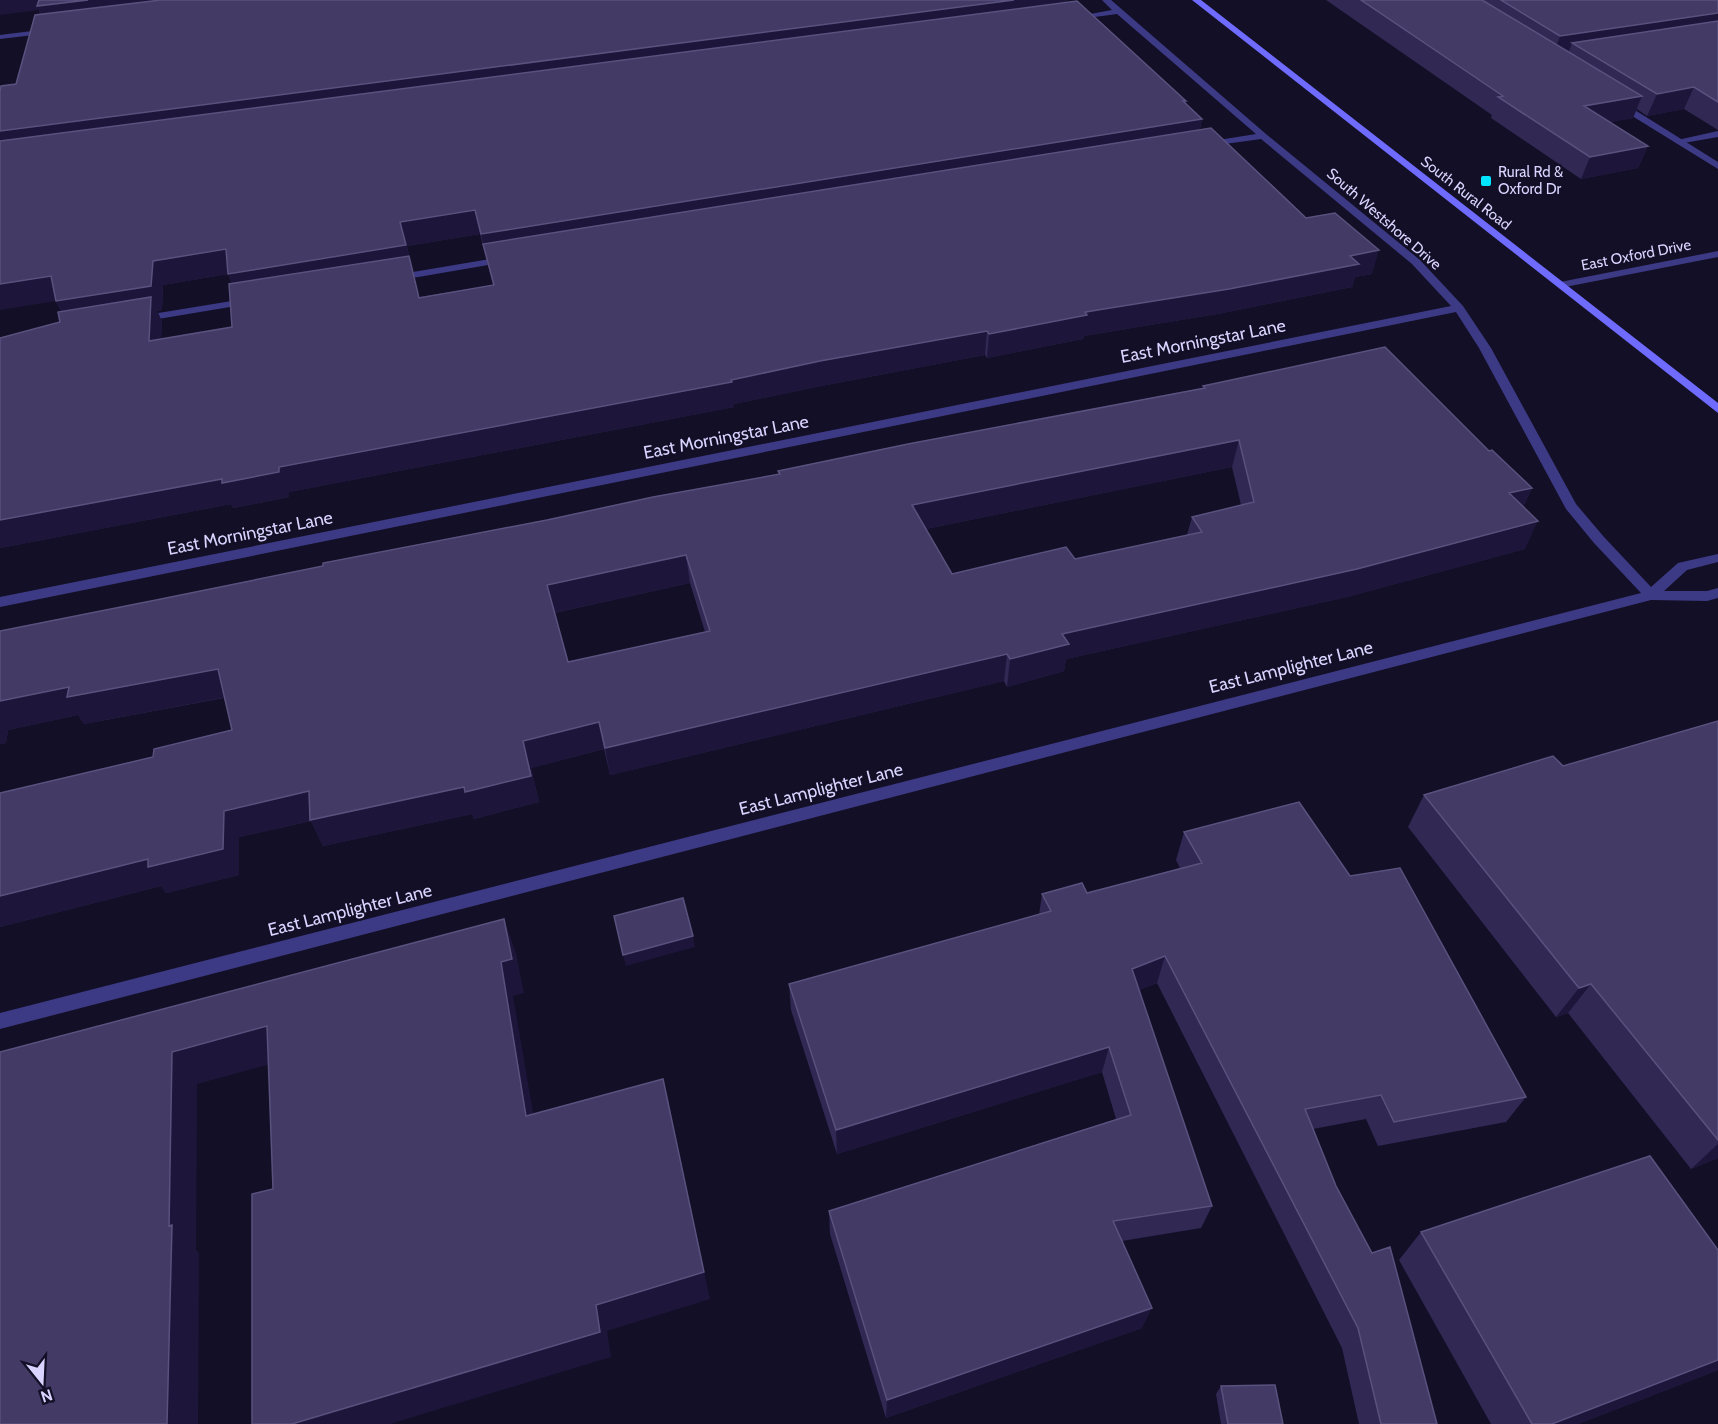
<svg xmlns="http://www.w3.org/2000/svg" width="1718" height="1424" font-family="Cabin,sans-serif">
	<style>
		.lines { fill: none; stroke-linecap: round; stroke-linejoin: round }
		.service { fill: #3d3a85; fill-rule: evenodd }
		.minor { fill: #3d3a85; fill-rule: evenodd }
		.secondary { fill: #6f6bff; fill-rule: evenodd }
		.wall { fill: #312854; fill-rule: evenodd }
		.shaded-wall { fill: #1d163a }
		.building { fill: #433a66; stroke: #5a527e; stroke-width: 1.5; fill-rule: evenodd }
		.poi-dot { fill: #00e5ff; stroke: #130f26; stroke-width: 2 }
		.labels { text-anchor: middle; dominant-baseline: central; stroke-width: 4.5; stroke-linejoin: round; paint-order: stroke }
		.far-poi-label { font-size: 15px; fill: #d9d4ff; stroke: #130f26; text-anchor: start }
		.far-street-label { font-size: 15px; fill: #d9d4ff; stroke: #130f26 }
		.street-label { font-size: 18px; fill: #d9d4ff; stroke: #130f26 }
	</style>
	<rect width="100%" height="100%" fill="#130f26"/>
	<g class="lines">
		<path class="service" d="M1718,131V137L1678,144L1673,141Z"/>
		<path class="minor" d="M1102,0H1111L1266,134L1420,260L1463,306L1491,348L1576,504L1604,537L1651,587L1678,563L1718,554V562L1687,570L1664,591H1707L1718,588V598L1707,601L1651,600L0,1029V1013L1641,593L1594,543L1566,509L1479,348L1456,312L0,607V597L1451,306L1412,264L1261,139L1203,147V143L1206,142L1256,134L1117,14L1072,20L1068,18L1112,10Z
			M48,29L52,31L51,33L0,39V35Z
			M1616,102H1622L1718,162V169L1616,106Z
			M1718,251V257L1560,288L1555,285L1560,282Z
			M508,256L512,257V261L395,281L390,278L395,275Z
			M250,298L254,299V303L140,322L134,319L140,316Z"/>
		<path class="secondary" d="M1192,0H1201L1718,403V413Z"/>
	</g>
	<path class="wall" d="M0,0H1067V2L1186,101L1185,103L1202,119L1200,129L1306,218L1372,274L1355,277L1352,287L1223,313L1084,336L1083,339L987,358L985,355L821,386L734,404V407L289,492V497L233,508L231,504L0,548V338L60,322L61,311L56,301L16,84L40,14L39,10ZM480,234L493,285L419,297L407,246ZM228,274L232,284V327L161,339L162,321L157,311L162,310L163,285Z
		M1326,0H1718V130L1684,109L1647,116L1637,109L1633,118L1610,122L1648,146L1638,168L1581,179L1491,118L1492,115Z
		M1203,386L1489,451L1532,488L1523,507L1525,549L1347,597L1066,659L1064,671L1007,687L1004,681L610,775L604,749L531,768L539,802L474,819L472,814L323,846L311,821L239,837V875L166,893L161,886L0,927V793L153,757L232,730L224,698L84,724L78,715L8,730L6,743L0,744V631L156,600L547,520L779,474L778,471L1202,388ZM1232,467L1241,505L1192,517L1187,535L1075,559L952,574L926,529ZM690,583L705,632L568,662L554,613Z
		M1718,721V1158L1691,1169L1568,1013L1556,1017L1408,827L1424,795L1563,766Z
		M1184,832L1350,876L1526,1097L1506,1122L1378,1146L1366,1119L1313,1129L1336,1186L1437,1424H1359L1342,1348L1157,983L1139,990L1212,1206L1201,1228L1122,1241L1142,1328L886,1418L830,1234L829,1211L1116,1119L1102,1072L837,1154L791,1010L789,984L1039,915L1042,894L1087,893L1180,868L1176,860Z
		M1421,1232L1718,1250V1370L1578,1424H1491L1399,1260Z
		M1221,1386L1283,1424H1221L1216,1394Z"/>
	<path class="shaded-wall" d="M0,0H268L46,27L39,10L0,15Z
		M1014,0H1067L1066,14L0,152V131Z
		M1718,13V33L1572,43L1568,54L1552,57L1560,36Z
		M1694,87L1684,109L1647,116L1657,94Z
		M1642,96L1633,118L1576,128L1584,106Z
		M1183,101H1186L1182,122L1202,119L1197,141L483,244L486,257L481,234Z
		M1648,146L1638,168L1581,179L1590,157Z
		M475,210L480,234L407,246L425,322L237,298L228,274L163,285L162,310L157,311L162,321L160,366L68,326L56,301L0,310V284L400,222Z
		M1379,250L1372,274L1355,277L1352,287L1223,313L1084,336L1083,339L987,358L989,334Z
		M987,331L985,355L821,386L734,404V407L289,492V497L233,508L231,504L0,548V520L731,380L820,361Z
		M1239,440L1232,467L911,532L912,505Z
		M1532,488L1519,515L1509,493Z
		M1538,521L1525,549L1347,597L1066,659L1064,671L1007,687L1010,659L1062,634Z
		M686,555L690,583L553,613L547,585Z
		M1007,654L1004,681L610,775L605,748Z
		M218,669L232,696L84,724L78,715L8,730L6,743L0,744V701L69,687Z
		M599,722L604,749L531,768L539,802L474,819L472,814L323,846L311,821L239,837V875L166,893L161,886L0,927V896L224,811Z
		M504,919L516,953L524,993L513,996L539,1147L526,1116L501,962Z
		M693,936L695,947L626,966L623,955Z
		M1165,956L1157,983L1125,996L1132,969Z
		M1591,984L1568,1013L1556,1017L1579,988Z
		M267,1026L289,1059L197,1084L196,1250L199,1253L198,1424H167L169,1226L172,1052Z
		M1109,1047L1102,1072L837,1154L836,1130Z
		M663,1079L710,1299L607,1331L611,1357L390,1424H292L596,1305Z
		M1718,1144V1158L1691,1169Z
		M1152,1308L1142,1328L886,1418L887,1400Z
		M1718,1360V1370L1578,1424H1552Z"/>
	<path class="building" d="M39,0H88L37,6Z
		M161,0H1014L0,131V92L1,86L16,84L35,15Z
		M1361,0H1482L1642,96L1584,106L1648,146L1590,157L1498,97L1503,96Z
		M1501,0H1718V13L1560,36Z
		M1077,1L1186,101H1183L1202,119L481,234L475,210L400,222L406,245L228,274L226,249L153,261L151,286L56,301L51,276L0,284V141Z
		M1718,21V102L1694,87L1657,94L1572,43Z
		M1211,128L1306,218L1335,213L1379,250L1350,256L1359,264L1229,289L1085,312L1087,315L989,334L987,331L820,361L731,380L732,382L279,467V472L222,483V479L0,520V338L60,322L58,312L151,297L149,341L232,327L229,284L409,256L419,298L494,285L483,244Z
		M1385,347L1489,451L1492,450L1532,488L1509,493L1538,521L1357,569L1062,634L1069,644L1010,659L1007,654L605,748L599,722L523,741L531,776L465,792L464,787L310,820L309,791L224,811L223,849L148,867V859L0,896V793L153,757L154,749L232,730L218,669L67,697L69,687L0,701V631L156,600L323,566V563L547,520L653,497L780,474L778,471L908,444L1205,388L1203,386ZM1239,440L1254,502L1192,517L1202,532L1075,559L1066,547L952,574L912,505ZM686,555L710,631L568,662L547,585Z
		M1718,721V1140L1591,984L1579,988L1424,795L1553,756L1563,766Z
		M1299,802L1350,876L1400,868L1526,1097L1394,1122L1381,1095L1305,1109L1336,1186L1372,1253L1390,1247L1437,1424H1381L1358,1328L1165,956L1132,969L1212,1206L1113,1221L1152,1308L887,1400L829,1211L1131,1115L1109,1047L836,1130L789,984L1051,911L1042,894L1082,883L1087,893L1202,863L1184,832Z
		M683,898L693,936L623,955L614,916Z
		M504,919L512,959L501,962L526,1116L663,1079L704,1272L596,1305L600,1332L292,1424H252V1194L273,1189L267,1026L172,1052L169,1226L172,1225L167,1424H0V1052Z
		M1650,1156L1718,1250V1360L1552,1424H1532L1421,1232Z
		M1275,1385L1283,1424H1228L1221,1386Z"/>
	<rect class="poi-dot" x="1480" y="175" width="12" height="12" rx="3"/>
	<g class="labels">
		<g class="far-poi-label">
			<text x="1498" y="172">Rural Rd &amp;<tspan x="1498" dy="17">Oxford Dr</tspan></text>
		</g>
		<g class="far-street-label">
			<text transform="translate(1466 193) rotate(38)">South Rural Road</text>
			<text transform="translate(1384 219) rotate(41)">South Westshore Drive</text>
			<text transform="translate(1636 255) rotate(-11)">East Oxford Drive</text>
		</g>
		<g class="street-label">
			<text transform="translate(1203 341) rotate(-11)">East Morningstar Lane</text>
			<text transform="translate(726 437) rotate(-11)">East Morningstar Lane</text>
			<text transform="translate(250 533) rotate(-11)">East Morningstar Lane</text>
			<text transform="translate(1291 667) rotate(-14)">East Lamplighter Lane</text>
			<text transform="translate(821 789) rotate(-14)">East Lamplighter Lane</text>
			<text transform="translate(350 910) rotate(-14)">East Lamplighter Lane</text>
		</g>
	</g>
	<g transform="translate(42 1382) rotate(162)" stroke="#130f26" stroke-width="4.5" paint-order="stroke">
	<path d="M0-4.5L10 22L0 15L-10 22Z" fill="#d9d4ff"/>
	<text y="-9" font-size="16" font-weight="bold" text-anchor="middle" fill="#d9d4ff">N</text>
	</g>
</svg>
